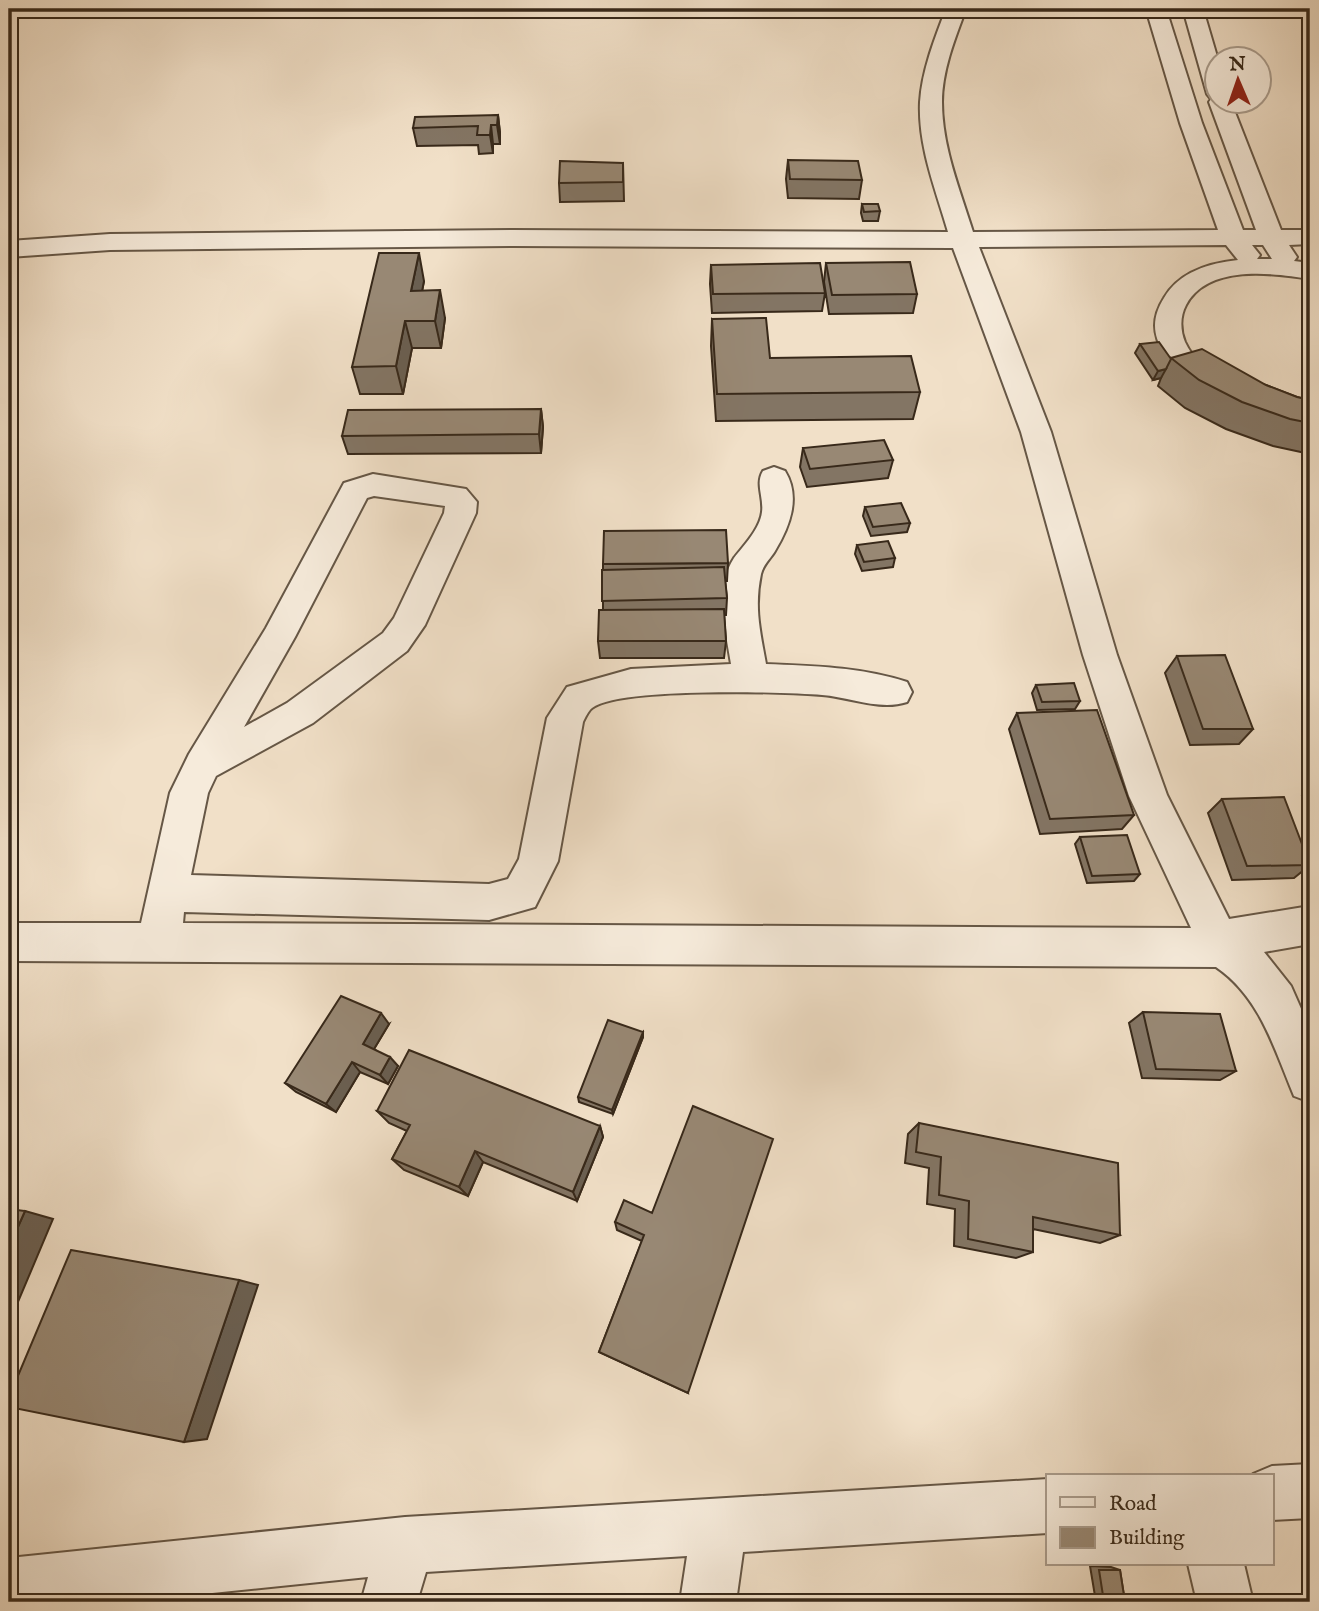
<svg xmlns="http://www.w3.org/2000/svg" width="1319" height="1611" font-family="'IM FELL English',serif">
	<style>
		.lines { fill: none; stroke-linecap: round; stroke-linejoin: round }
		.minor-casing { stroke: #665746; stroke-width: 4 }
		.minor { fill: #f6ebdb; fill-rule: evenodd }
		.wall { fill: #837564; stroke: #38291a; stroke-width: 2 }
		.shaded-wall { fill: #6a5f51; stroke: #38291a; stroke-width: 2 }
		.building { fill: #988874; stroke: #38291a; stroke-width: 2 }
	</style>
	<rect width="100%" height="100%" fill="#f1e0c8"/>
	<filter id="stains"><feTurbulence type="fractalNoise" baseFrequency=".00286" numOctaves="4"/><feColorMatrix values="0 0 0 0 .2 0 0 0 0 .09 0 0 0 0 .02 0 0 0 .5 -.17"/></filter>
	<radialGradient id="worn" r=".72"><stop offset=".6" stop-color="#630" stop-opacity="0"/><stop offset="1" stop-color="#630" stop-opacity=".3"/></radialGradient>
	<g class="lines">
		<defs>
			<path id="minor" d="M946,9H966C955,38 942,71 942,102C942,147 960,190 973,232L1218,230L1180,123L1146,9H1166L1202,123L1243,230H1256L1209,102L1211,99L1207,94L1183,9H1203L1218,60V102H1231L1281,230H1310V244L1289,245L1297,257L1294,261L1310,263V279C1273,273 1208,264 1186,305C1180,316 1180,330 1185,342C1204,383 1268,409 1310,417V437C1255,425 1195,404 1164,353C1152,334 1152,317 1164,298C1179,272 1209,263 1238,260L1226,245L979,247L1051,432L1117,655L1167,795L1229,919L1310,906V944L1264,952L1291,986L1310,1029V1102L1294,1096C1274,1048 1260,997 1216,967L9,961V923H141L170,793L189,754L266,628L344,483L373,474L466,489L477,502L476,513L425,625L407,651L313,723L216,776L208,793L191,875L489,884L508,879L519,859L547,718L567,687L631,669L731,664C726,631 714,589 734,558C744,545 760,529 762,512C764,497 755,484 763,471L774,467L785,471C801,497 790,526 775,551C771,558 763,565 761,574C754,607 760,631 766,664C813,666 862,667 907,682L912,692L907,702C880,711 849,697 822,695C782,692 619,687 592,708C588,711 585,718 583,722L558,861L535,907L489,920L184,912L183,923L1191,928L1129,796L1083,655L1021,432L953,248L514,246L110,250L9,257V241L110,234L514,230L948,232C936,190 918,147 920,102C922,70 935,38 946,9ZM1252,245H1263L1272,259H1257L1260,255ZM374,496L445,506L444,513L394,618L383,633L287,703L244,727L295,637L367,498Z
				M1310,1464V1518L1272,1520V1476H1252L1253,1474L1272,1466Z
				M1048,1479V1533L743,1552L736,1602H680L687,1556L426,1572L417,1602H361L368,1577L125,1602H9V1558L405,1517Z
				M1188,1564H1244L1253,1602H1197Z"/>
		</defs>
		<use href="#minor" class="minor-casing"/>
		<use href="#minor" class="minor"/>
	</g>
	<path class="wall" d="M498,115L500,133V144H493V153L479,154L478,145L417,146L413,128Z
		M788,160L862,180L859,199L788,198L786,179Z
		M623,163L624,201L560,202L559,183Z
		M862,204L880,211L878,221H863L861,213Z
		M826,263L917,294L913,313L829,314L824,282Z
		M711,265L825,293L822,311L712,313L710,284Z
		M424,281L422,291L445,318L441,348H412L403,394H360L352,367Z
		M712,319L770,358L920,392L913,419L716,421L711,346Z
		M1140,344L1171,358L1266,385L1297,397L1310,400V454L1273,446L1226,429L1185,408L1158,386L1161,378L1153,380L1135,353Z
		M541,409L543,427L541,453L348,454L342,436Z
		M803,448L893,460L888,478L807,487L800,467Z
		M865,507L910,523L907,532L871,536L863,516Z
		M857,545L895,558L893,567L862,571L855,554Z
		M728,563L727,581H725L727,598L726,615H724L726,641L724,658H600L598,641L603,610V564Z
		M1177,656L1253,729L1239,744L1190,745L1165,673Z
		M1036,685L1080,701L1075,709L1037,710L1032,693Z
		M1017,713L1134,815L1122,829L1040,834L1009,729Z
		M1310,788V811L1302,796Z
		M1222,799L1310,863V865L1294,878L1232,880L1208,813Z
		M1080,837L1140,874L1134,881L1087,883L1075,844Z
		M1143,1012L1236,1071L1220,1080L1142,1078L1129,1023Z
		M389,1024L374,1049L398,1066L388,1084L360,1072L336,1112L296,1092L285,1083Z
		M643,1032V1037L613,1114L579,1102L578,1097Z
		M377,1111L600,1126L603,1137L577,1201L483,1162L468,1196L404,1170L392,1159L407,1131L389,1123Z
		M919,1123L1120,1235L1100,1243L1033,1229V1252L1016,1258L954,1246L955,1209L927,1204L929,1168L905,1163L908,1134Z
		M652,1213L688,1393L599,1352L642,1241L617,1230L615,1222Z
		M1090,1566L1111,1567L1120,1570L1125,1602H1096Z"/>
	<path class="shaded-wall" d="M498,115L500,133V144L497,125Z
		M491,125L493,144V153L490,135Z
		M419,253L424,281L417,318L411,291Z
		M440,290L445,318L441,348L435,321Z
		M405,321L412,348L403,394L396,366Z
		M1166,369L1161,378L1153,380L1158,371Z
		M541,409L543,427L541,453L539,434Z
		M381,1013L389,1024L371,1054L363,1044Z
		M643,1032V1037L613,1114L612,1110Z
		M390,1057L398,1066L388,1084L380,1075Z
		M352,1062L360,1072L336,1112L326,1104Z
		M600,1126L603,1137L577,1201L573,1192Z
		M475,1151L483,1162L468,1196L459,1187Z
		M25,1211L53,1219L12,1316H9V1247Z
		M239,1280L258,1285L207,1439L184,1442Z"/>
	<path class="building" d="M498,115L497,125H491L490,135H477L478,126L413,128L415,117Z
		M788,160L858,161L862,180L790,179Z
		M560,161L623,163V182L559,183Z
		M862,204H878L880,211L864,212Z
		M379,253H419L411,291L440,290L435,321H405L396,366L352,367Z
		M910,262L917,294L832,295L826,263Z
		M820,263L825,293L713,294L711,265Z
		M766,318L770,358L911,356L920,392L717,394L712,319Z
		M1159,342L1171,359L1166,369L1158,371L1140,344Z
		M1202,349L1266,385L1297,397L1310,400V423L1290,419L1242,402L1199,380L1171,358Z
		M541,409L539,434L342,436L348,410Z
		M884,440L893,460L810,469L803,448Z
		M901,503L910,523L873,527L865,507Z
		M726,530L728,563L603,564L604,531Z
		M888,541L895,558L864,562L857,545Z
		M724,567L727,598L602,601V570Z
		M724,609L726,641H598L599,610Z
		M1225,655L1253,729H1203L1177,656Z
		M1074,683L1080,701L1042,702L1036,685Z
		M1097,710L1134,815L1050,819L1017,713Z
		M1284,797L1310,865L1247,866L1222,799Z
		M1127,835L1140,874L1092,876L1080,837Z
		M341,996L381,1013L363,1044L390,1057L380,1075L352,1062L326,1104L285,1083Z
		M1143,1012L1220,1014L1236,1071L1156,1069Z
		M608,1020L643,1032L612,1110L578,1097Z
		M409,1050L600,1126L573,1192L475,1151L459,1187L392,1159L410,1125L377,1111Z
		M693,1106L773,1139L688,1393L599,1352L644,1235L615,1222L624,1200L652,1213Z
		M919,1123L1118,1163L1120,1235L1033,1217V1252L968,1239L969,1201L939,1195L941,1157L916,1152Z
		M9,1209L25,1211L9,1247Z
		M71,1250L239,1280L184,1442L9,1407V1397Z
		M1099,1570H1120L1125,1602H1104Z"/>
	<rect width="1319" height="1611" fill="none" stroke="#f1e0c8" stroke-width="35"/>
	<rect x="10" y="10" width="1298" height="1590" fill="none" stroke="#38291a" stroke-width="3.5"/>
	<rect x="18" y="18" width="1284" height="1576" fill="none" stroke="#38291a" stroke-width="2"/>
	<rect x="1046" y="1474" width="228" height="91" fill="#f6ebdb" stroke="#aa9d8e" stroke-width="2"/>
	<rect x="1060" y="1497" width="35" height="10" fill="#f6ebdb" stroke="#aa9d8e" stroke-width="2"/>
	<text x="1109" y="1510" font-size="21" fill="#38291a">Road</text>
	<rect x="1060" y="1527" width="35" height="21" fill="#988874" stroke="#aa9d8e" stroke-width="2"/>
	<text x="1109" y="1544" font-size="21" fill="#38291a">Building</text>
	<g transform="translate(1238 80) rotate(358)"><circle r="33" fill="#f6ebdb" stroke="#aa9d8e" stroke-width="2"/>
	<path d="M0-5L12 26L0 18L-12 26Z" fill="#8f2418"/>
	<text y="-10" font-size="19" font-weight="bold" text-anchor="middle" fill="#38291a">N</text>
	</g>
	<rect width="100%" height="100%" filter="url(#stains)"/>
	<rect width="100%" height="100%" fill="url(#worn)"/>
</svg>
